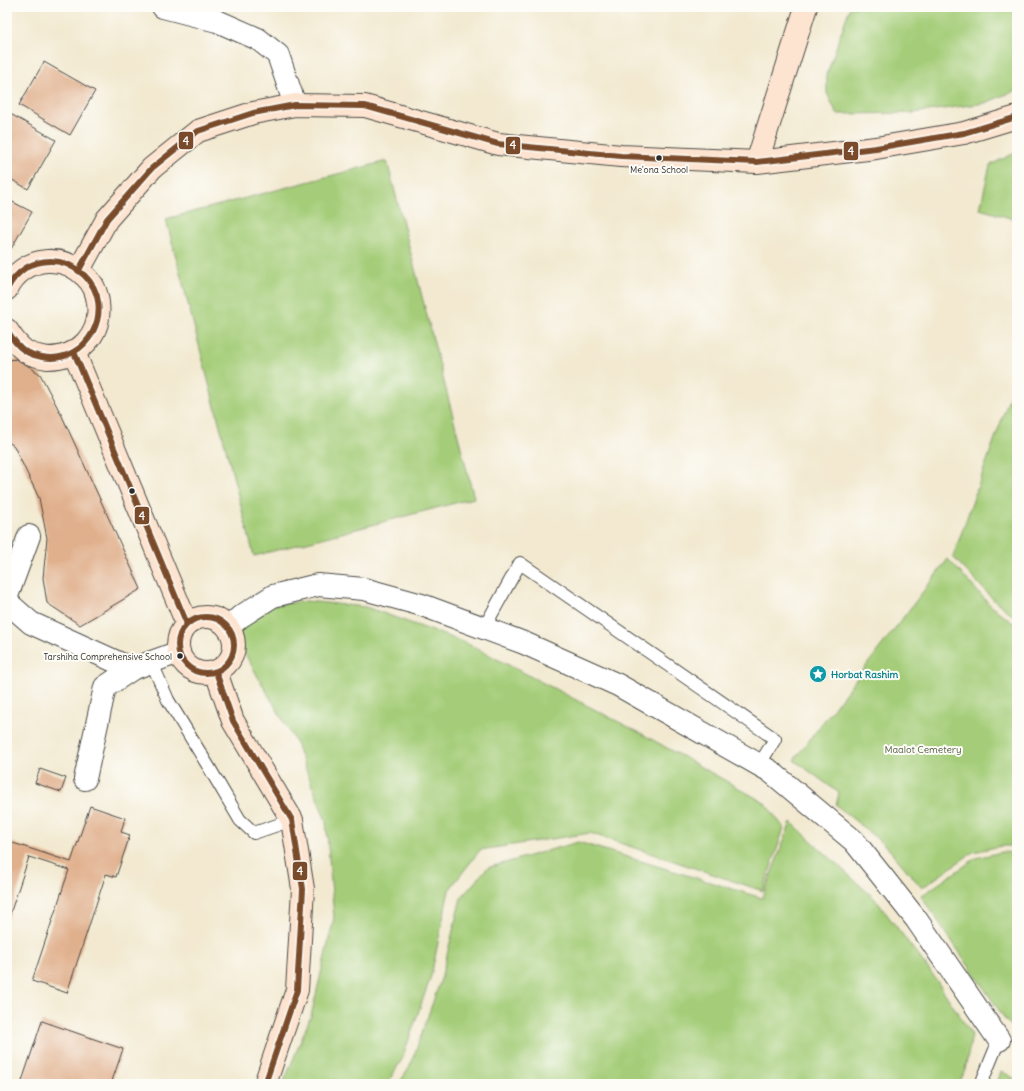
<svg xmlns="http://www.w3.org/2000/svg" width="1024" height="1091" font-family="Delius,sans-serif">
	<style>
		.green { fill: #a5cd79; stroke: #687c52 }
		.building { fill: #e0af8b }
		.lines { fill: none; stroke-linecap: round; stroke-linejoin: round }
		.lane-casing { stroke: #494844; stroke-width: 14 }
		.street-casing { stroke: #494844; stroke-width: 24 }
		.secondary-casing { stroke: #494844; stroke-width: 24 }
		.lane { stroke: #fff; stroke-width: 12 }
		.street { stroke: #fff; stroke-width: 22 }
		.secondary { stroke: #fde4d0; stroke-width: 22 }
		.bus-1-casing { stroke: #fdfcf7; stroke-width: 9 }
		.bus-1 { stroke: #7a4b2a; stroke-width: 6 }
		.bus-dot { fill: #2b2b2b; stroke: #fdfcf7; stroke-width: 1.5 }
		.labels { text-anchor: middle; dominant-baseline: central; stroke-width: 4; stroke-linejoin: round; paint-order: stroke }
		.bus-label { font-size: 9px; fill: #2b2b2b; stroke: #fdfcf7 }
		.culture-label { font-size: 10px; font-weight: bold; fill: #0d838f; stroke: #fdfcf7; text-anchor: start }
		.park-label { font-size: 10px; fill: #505c42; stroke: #fdfcf7 }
		.line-badge { stroke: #fdfcf7; stroke-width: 1.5 }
		.badge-label { font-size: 11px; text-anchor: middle; font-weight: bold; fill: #fff }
	</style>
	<rect width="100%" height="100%" fill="#fdfcf7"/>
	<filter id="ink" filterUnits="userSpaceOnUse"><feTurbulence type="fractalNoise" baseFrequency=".025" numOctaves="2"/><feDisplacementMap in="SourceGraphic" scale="8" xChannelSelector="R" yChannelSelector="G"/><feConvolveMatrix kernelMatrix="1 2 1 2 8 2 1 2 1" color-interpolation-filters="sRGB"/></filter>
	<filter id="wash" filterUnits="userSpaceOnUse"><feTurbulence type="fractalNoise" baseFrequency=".012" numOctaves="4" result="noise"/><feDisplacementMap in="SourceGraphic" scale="16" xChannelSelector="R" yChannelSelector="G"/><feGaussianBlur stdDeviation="0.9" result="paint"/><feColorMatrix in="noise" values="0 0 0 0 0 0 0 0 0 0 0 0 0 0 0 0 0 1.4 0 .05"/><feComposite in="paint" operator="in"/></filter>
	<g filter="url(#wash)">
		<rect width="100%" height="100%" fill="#f2e9d0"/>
		<path class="green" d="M850,7H1017V90L985,103L913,113L837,114L827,93V74Z
			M1017,152V220L980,209L990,165Z
			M387,161L474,498L254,556L166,219Z
			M1017,376V619L994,600L953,557Z
			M948,559L990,605L1017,626V846H1001L973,852L922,888L887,847L836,805L839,793L794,760Z
			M306,601L366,607L466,643L644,735L765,803L784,828L763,891L590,833L480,850L449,890L431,976L402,1059L387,1084H283L311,1016L334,918L326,821L295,741L238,642L235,624L258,607Z
			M791,822L876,900L933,975L972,1035L965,1070L959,1084H399L411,1064L441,979L461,898L487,868L578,842L762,898Z
			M1002,852L1017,853V1031L1007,1022L921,896L976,858Z
			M1001,1071L1017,1080V1084H997Z"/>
		<g id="blocks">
			<path class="building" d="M44,62L95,91L70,135L19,105Z
				M7,112L56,140L28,189L7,177Z
				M7,199L32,212L11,249L7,247Z
				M18,359L40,374L62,416L141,589L80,625L47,603L43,578L47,538L39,498L14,446L7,441V360Z
				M40,769L66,778L61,792L35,783Z
				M90,806L125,818L121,832L130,835L116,877L106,874L67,993L32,981L69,870L29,857L7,923V841L71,862Z
				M42,1021L123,1049L111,1084H21Z"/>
		</g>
	</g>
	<g filter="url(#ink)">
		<use href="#blocks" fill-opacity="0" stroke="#494844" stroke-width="1"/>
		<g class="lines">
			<defs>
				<path id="lane" d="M484,628L520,563L775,739L759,765
					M151,661L168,700L210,769L240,820L254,833L292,820
					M981,1084L999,1040"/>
				<path id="street" d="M163,7L217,21L258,39L278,55L295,105
					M7,596L29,536
					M7,602L31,623L132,669
					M228,628L240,617L273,596L318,585L364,589L422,605L524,643L618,685L770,771L854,841L916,919L999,1040
					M85,779L105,687L132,669L179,652"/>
				<path id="secondary" d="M757,162L806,7
					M79,270L107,219L152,168L198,131L253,113L295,105L365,106L498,144L621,156L757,162L876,148L964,133L1017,117
					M7,289C14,273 30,262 47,261C62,260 75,266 85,276C93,283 97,293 98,303C102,334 79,358 48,358C41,357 31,355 25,351C17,345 12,338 7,330
					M74,352L187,624
					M178 645a28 28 0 1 1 56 0a28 28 0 1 1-56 0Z
					M216,672L233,721L292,820L303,889L297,990L265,1084"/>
			</defs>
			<use href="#lane" class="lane-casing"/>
			<use href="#street" class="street-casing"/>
			<use href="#secondary" class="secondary-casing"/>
			<use href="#lane" class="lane"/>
			<use href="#street" class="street"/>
			<use href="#secondary" class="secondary"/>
			<defs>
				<path id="bus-1" d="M79,270L107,219L152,168L198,131L253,113L295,105L365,106L498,144L621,156L757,162L876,148L964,133L1017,117
					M7,289C16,272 31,261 51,261C64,261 75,267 84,275C118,307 88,366 42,357C36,356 30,354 25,351C17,346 12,338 7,330
					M74,352L187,624
					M178 645a28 28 0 1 1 56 0a28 28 0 1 1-56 0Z
					M216,672L233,721L292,820L303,889L297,990L265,1084"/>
			</defs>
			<use href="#bus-1" class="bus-1-casing"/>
			<use href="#bus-1" class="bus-1"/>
		</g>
	</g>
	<defs>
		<symbol id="sight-disc" viewBox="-11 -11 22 22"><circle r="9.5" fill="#0f9aa8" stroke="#fdfcf7"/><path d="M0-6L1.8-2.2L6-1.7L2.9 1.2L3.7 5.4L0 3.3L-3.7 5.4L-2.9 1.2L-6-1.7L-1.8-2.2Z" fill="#fff"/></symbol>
	</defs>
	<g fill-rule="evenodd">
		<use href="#sight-disc" x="808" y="664" width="20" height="20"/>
	</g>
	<g class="bus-dot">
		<circle cx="659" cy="158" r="3.5"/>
		<circle cx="132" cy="491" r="3.5"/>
		<circle cx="180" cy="656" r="3.5"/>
	</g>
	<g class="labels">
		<g class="bus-label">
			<text x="659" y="169">Me'ona School</text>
			<text x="172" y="656" text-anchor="end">Tarshiha Comprehensive School</text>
		</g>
		<g class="culture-label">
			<text x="831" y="674">Horbat Rashim</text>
		</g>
		<g class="park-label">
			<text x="923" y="749">Maalot Cemetery</text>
		</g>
	</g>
	<g class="line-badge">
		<rect x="178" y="131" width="16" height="19" rx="4" fill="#7a4b2a"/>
		<rect x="505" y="136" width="16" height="19" rx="4" fill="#7a4b2a"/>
		<rect x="843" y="141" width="16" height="20" rx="4" fill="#7a4b2a"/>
		<rect x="134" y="506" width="16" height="19" rx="4" fill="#7a4b2a"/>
		<rect x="292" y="861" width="16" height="20" rx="4" fill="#7a4b2a"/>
	</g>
	<g class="badge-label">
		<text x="186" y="145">4</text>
		<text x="513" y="149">4</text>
		<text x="851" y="155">4</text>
		<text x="142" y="520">4</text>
		<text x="300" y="875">4</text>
	</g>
	<rect width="1024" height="1091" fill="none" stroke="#fdfcf7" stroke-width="24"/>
</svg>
